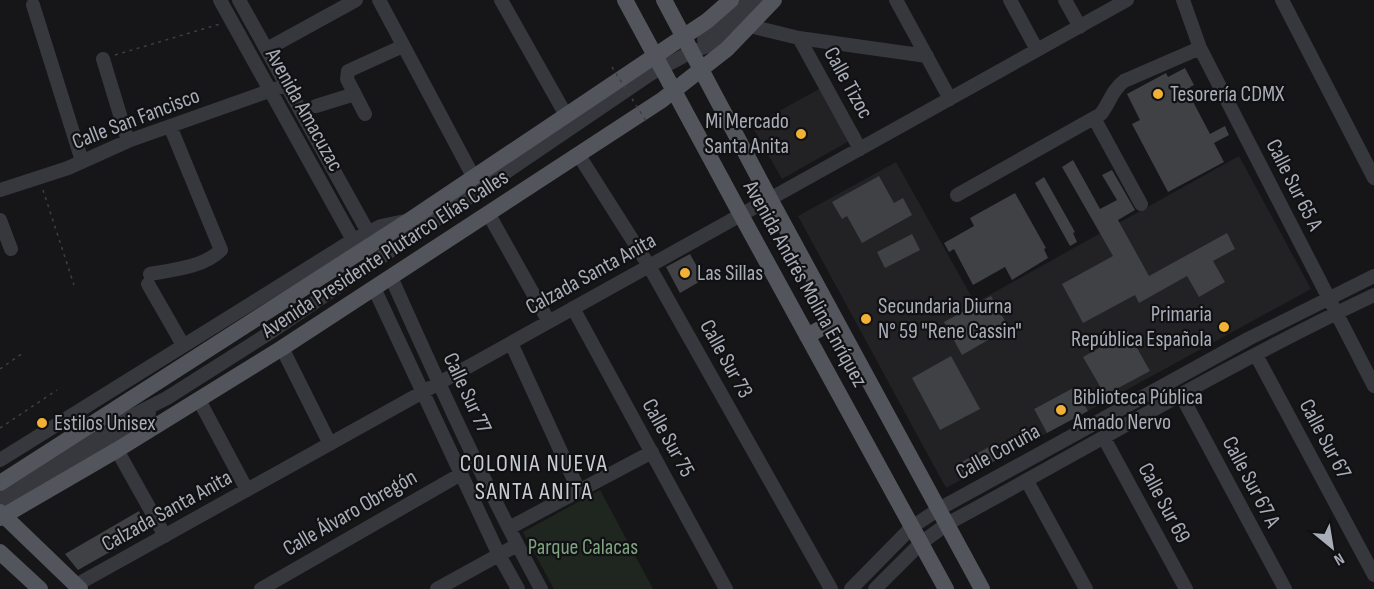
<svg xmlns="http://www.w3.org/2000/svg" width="1374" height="589" font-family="'Sofia Sans Condensed',sans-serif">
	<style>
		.built { fill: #222225 }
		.green { fill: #1e261f }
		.building { fill: #404145 }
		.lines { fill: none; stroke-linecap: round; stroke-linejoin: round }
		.path { stroke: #3d3f44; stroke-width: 1.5; stroke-dasharray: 3 4.5; stroke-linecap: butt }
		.minor { stroke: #37383d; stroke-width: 14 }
		.major { stroke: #53555c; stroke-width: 16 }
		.path-bridge { stroke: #3d3f44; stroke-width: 1.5; stroke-dasharray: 3 4.5; stroke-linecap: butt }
		.poi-dot { fill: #f2b134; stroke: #111113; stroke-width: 2 }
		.labels { text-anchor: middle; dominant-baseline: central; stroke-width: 4.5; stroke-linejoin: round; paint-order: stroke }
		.street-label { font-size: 22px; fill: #a8adb8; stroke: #111113 }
		.poi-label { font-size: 22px; fill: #a8adb8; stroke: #111113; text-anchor: start }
		.park-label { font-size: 22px; fill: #7fa381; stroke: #111113 }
		.neighbourhood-label { font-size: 24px; letter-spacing: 1.5px; fill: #c9ccd4; stroke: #111113 }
	</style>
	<rect width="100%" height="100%" fill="#161618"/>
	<path class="built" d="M821,88L849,141L782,179L752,126Z
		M1239,156L1311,289L1088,411L1075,387L1034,409L1047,433L946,488L798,216L896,162L975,303Z"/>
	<path class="green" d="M600,490L653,589H554L523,532Z"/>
	<path class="building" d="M1185,68L1194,85L1190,87L1193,92L1189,94L1210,134L1225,126L1229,135L1214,143L1224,162L1168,192L1132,124L1140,120L1127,94L1166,73L1168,77Z
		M1073,160L1100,209L1117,200L1102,175L1112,170L1135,210L1118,220L1149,276L1227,233L1235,249L1213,261L1225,282L1199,297L1187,276L1139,303L1135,295L1083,323L1062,284L1113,256L1062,167Z
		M879,176L894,203L903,198L912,215L862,243L847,216L842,219L832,202Z
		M1044,177L1075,232L1073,233L1077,242L1070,246L1035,183Z
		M1015,193L1046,248L1044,249L1048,258L1012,280L1005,267L973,285L954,249L949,252L944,243L974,226L970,218Z
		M912,234L920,250L885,268L877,252Z
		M690,254L704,279L680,293L666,267Z
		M991,296L1009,328L962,355L944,322Z
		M1128,332L1150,371L1105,395L1083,357Z
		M951,356L980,409L940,430L912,378Z
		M1075,387L1088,411L1047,433L1034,409Z
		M989,447L996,460L964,477L958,464Z
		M139,511L147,531L78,570L65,554Z"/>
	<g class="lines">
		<path class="path" d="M115,55L220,24
			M43,190L74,285
			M0,369L23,353
			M0,428L57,390"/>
		<path class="minor" d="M220,0L353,240
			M239,0L368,232
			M379,0L474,178
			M501,0L567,117
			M896,0L950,99
			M1010,0L1037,50
			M1065,0L1080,27
			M1183,0L1200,48L1374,386
			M1282,0L1374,178
			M33,5L82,161
			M750,26L799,38L927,56
			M799,38L860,149
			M704,40L724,22L742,0
			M267,49L356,0
			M103,59L128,141
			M316,106L355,94
			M365,114L347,79L348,71L403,46
			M1094,118L1141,204
			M578,154L649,266L831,589
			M0,190L68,168L128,141L286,85
			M957,195L1101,114C1110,102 1112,90 1124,81L1200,48
			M488,213L549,322
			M0,220L11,249
			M150,274C173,270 204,267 221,250L170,126
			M391,277C438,382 486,488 541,589
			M148,284L183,345
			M374,288L499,555L518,589
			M573,308L726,589
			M511,343L579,491
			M282,348L330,444
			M1256,355L1374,575
			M1181,395L1285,589
			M199,400L247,490
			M1104,438L1186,589
			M117,450L165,536
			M0,460L353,240L381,226L405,221
			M1027,481L1086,589
			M0,500L25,481L122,421L167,398L274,330L652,73L691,52L711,45L733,29L756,0
			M8,500L31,491L128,431L149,413
			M509,528L652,452
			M76,585L1127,0
			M261,589L461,474
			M437,589L517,545
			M851,589L912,527L939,509L1248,339L1374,276
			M875,589L921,543L947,524C1089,447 1228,364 1374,295"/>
		<path class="major" d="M625,0L741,215L946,589
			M664,0L770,199L982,589
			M807,336L836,320
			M0,483L410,220L683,37L707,21L731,0
			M0,512L80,589
			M0,518L117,450L282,348L662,100L727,49L774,0
			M0,552L40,589"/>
		<path class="path-bridge" d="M612,67L646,121"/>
	</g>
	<g class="poi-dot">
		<circle cx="1158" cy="94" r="6"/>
		<circle cx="801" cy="134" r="6"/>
		<circle cx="685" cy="273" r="6"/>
		<circle cx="866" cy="319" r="6"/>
		<circle cx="1224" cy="327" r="6"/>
		<circle cx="1061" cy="410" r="6"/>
		<circle cx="42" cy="423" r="6"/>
	</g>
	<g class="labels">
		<g class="street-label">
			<text transform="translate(848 83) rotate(61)">Calle Tizoc</text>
			<text transform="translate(304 110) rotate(61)">Avenida Amacuzac</text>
			<text transform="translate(136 119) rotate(-21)">Calle San Fancisco</text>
			<text transform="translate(1294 185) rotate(63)">Calle Sur 65 A</text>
			<text transform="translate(385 254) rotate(-33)">Avenida Presidente Plutarco Elías Calles</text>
			<text transform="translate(591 274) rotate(-29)">Calzada Santa Anita</text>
			<text transform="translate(805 284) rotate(61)">Avenida Andrés Molina Enríquez</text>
			<text transform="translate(726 359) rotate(61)">Calle Sur 73</text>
			<text transform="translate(467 393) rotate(65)">Calle Sur 77</text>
			<text transform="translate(668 438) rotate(61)">Calle Sur 75</text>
			<text transform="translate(1325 439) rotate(62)">Calle Sur 67</text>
			<text transform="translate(998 452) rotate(-29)">Calle Coruña</text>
			<text transform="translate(1251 482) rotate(62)">Calle Sur 67 A</text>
			<text transform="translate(1164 503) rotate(62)">Calle Sur 69</text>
			<text transform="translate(167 511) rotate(-29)">Calzada Santa Anita</text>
			<text transform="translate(350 513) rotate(-30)">Calle Álvaro Obregón</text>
		</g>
		<g class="poi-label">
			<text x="1170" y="94">Tesorería CDMX</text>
			<text x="789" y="121" text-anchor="end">Mi Mercado<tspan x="789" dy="25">Santa Anita</tspan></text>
			<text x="697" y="273">Las Sillas</text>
			<text x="878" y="306">Secundaria Diurna<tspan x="878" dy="25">N° 59 "Rene Cassin"</tspan></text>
			<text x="1212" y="314" text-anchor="end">Primaria<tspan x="1212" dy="25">República Española</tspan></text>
			<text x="1073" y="397">Biblioteca Pública<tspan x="1073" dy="25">Amado Nervo</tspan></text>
			<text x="54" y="423">Estilos Unisex</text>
		</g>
		<g class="park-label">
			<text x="583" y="547">Parque Calacas</text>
		</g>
		<g class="neighbourhood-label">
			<text x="534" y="463">COLONIA NUEVA<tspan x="534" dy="28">SANTA ANITA</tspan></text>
		</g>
	</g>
	<g transform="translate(1332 547) rotate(150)" stroke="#111113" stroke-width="4.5" paint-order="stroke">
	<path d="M0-4.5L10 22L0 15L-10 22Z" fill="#a8adb8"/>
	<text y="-9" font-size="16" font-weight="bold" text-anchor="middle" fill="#a8adb8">N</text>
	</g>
</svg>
